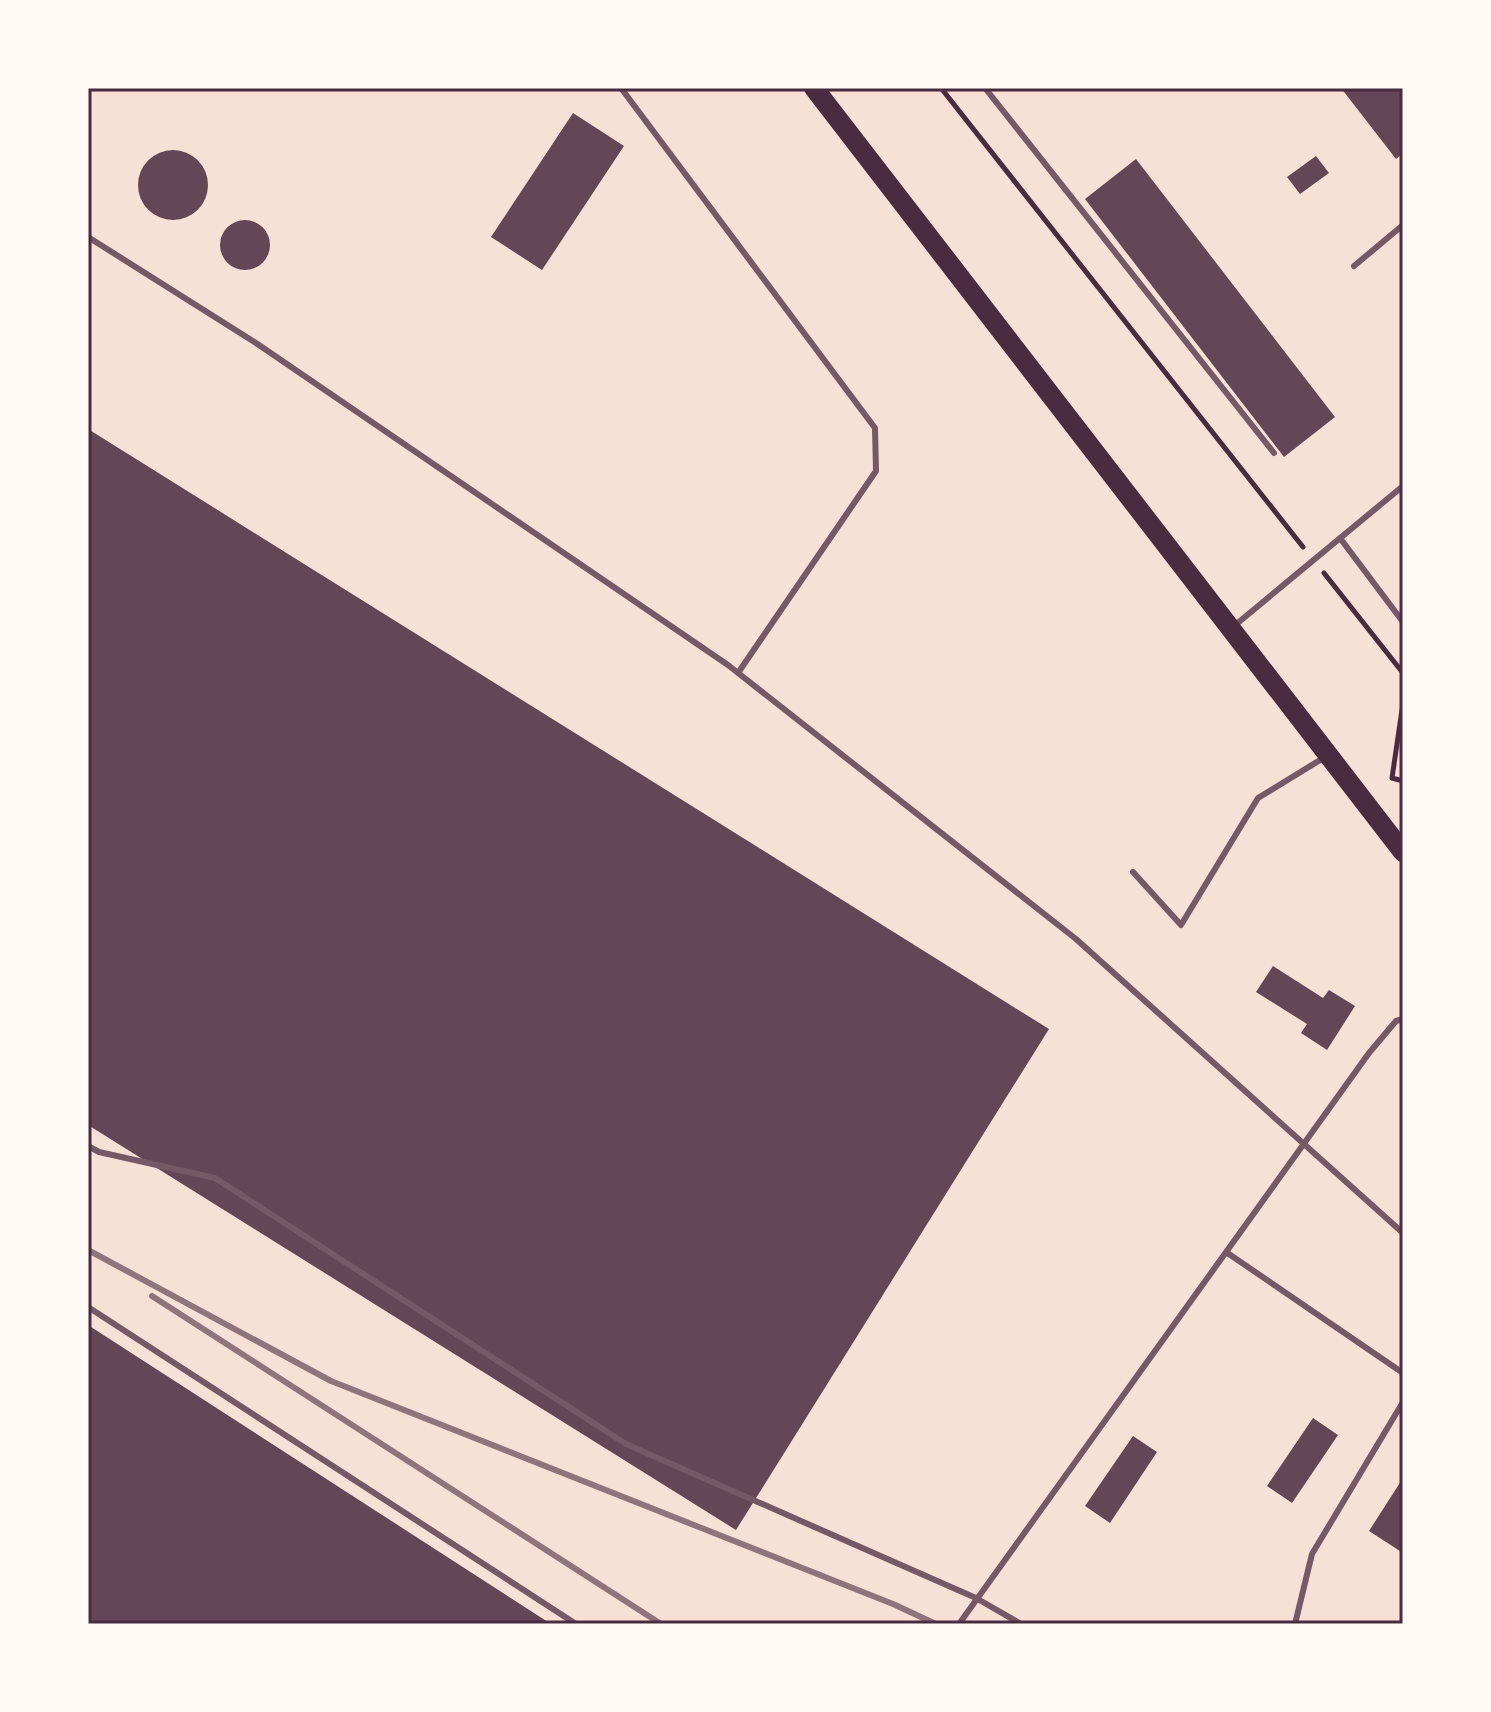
<svg xmlns="http://www.w3.org/2000/svg" width="1491" height="1712" font-family="Helvetica,sans-serif">
	<style>
		.building { fill: #644757 }
		.lines { fill: none; stroke-linecap: round; stroke-linejoin: round }
		.path { stroke: #4a2c40; stroke-width: 5 }
		.service { stroke: #755966; stroke-width: 6 }
		.primary { stroke: #4a2c40; stroke-width: 20 }
		.rail { stroke: #8f747c; stroke-width: 6 }
		.neatline { fill: none; stroke: #4a2c40; stroke-width: 3 }
	</style>
	<rect width="100%" height="100%" fill="#f7e1d7"/>
	<path class="building" d="M1341,88H1403V153L1396,159Z
		M573,113L624,146L542,270L491,237Z
		M138 185a35 35 0 1 1 70 0a35 35 0 1 1-70 0Z
		M1316,156L1329,173L1300,194L1287,177Z
		M1136,159L1335,417L1284,457L1085,199Z
		M220 245a25 25 0 1 1 50 0a25 25 0 1 1-50 0Z
		M88,429L1049,1029L736,1530L88,1125Z
		M1273,966L1323,998L1329,990L1355,1006L1327,1050L1301,1033L1307,1024L1256,992Z
		M88,1325L551,1624H88Z
		M1313,1418L1338,1435L1292,1503L1267,1486Z
		M1133,1436L1157,1452L1110,1523L1085,1506Z
		M1403,1478V1553L1369,1531Z"/>
	<g class="lines">
		<path class="path" d="M941,88L1303,547
			M1324,573L1403,673
			M1403,703L1392,778L1403,781"/>
		<path class="service" d="M621,88L875,428L876,471L738,673
			M985,88L1274,453
			M88,237L256,343L728,665L1076,939L1403,1233
			M1354,266L1403,225
			M1340,538L1403,622
			M1234,626L1403,486
			M1133,872L1181,925L1258,798L1325,757
			M88,1146L99,1152L215,1178L626,1444L976,1598L1021,1624
			M1226,1252L1403,1373
			M88,1307L576,1624
			M959,1624L1369,1053L1396,1021L1403,1019
			M1295,1624L1312,1554L1403,1402"/>
		<path class="primary" d="M814,88L1403,852"/>
		<path class="rail" d="M88,1250L331,1381L893,1604L936,1624
			M152,1296L661,1624"/>
	</g>
	<rect width="1491" height="1712" fill="none" stroke="#fffaf5" stroke-width="180"/>
	<rect x="90" y="90" width="1311" height="1532" class="neatline"/>
</svg>
